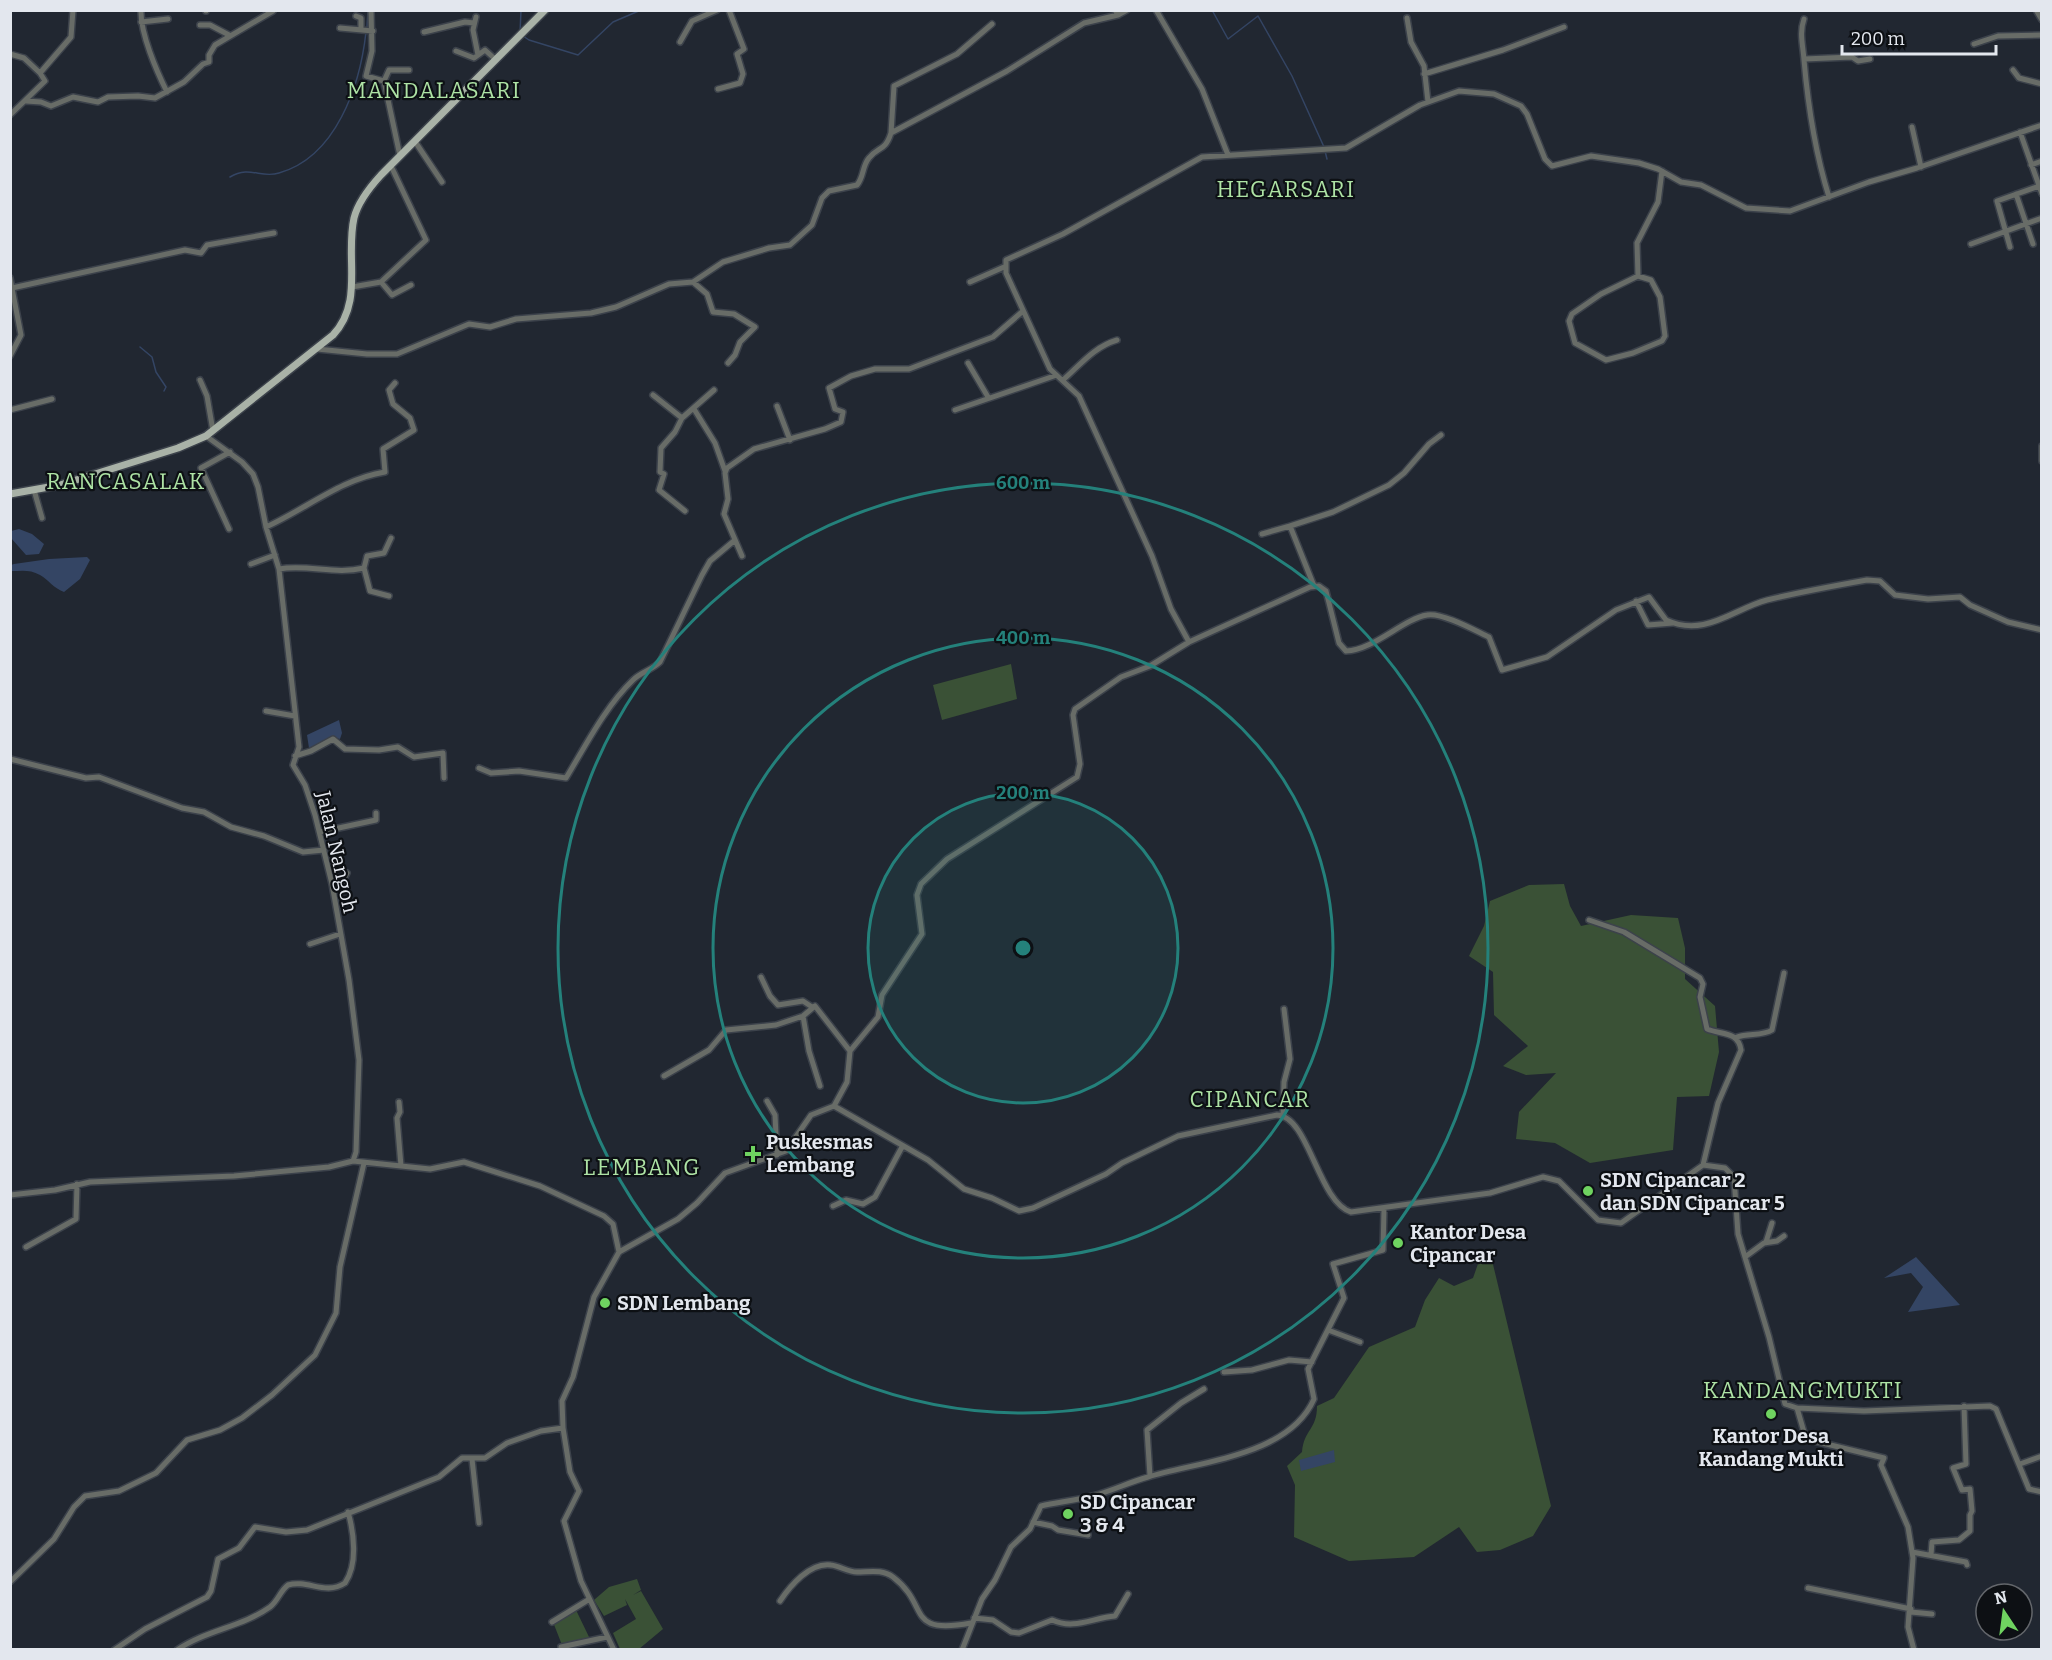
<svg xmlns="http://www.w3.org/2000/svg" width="2052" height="1660" font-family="Bitter,serif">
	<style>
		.green { fill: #3a5136 }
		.water { fill: #344564 }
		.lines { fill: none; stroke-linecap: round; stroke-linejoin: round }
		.stream { stroke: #344564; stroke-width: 1.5 }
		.minor-casing { stroke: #3c424b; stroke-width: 8 }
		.major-casing { stroke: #3c424b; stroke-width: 10 }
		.minor { stroke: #686c67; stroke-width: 5 }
		.major { stroke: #a9b2a7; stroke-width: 7 }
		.ring { fill: none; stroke: #24817b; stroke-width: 3 }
		.poi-dot { fill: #6fd360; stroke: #0d1014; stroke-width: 2 }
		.labels { text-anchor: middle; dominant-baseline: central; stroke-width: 4.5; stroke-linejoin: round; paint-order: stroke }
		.street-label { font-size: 20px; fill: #e3e7ee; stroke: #0d1014 }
		.poi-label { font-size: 20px; font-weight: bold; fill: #e3e7ee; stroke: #0d1014; text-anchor: start }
		.quarter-label { font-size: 22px; letter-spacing: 1.5px; fill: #aee3a5; stroke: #0d1014 }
		.centre { fill: #24817b; stroke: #0d1014; stroke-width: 3 }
		.ring-label { font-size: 18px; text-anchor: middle; font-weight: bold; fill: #24817b; stroke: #0d1014; stroke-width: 4.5; stroke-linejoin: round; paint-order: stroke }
	</style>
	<rect width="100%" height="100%" fill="#212731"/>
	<path class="green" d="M1011,664L1017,699L942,720L933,685Z
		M1564,884L1570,906L1581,926L1631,915L1678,918L1685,948V979L1715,1006L1719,1052L1709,1096L1677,1097L1673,1150L1590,1163L1555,1143L1516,1139L1519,1112L1556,1073L1526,1075L1503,1066L1528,1046L1494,1015L1493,972L1469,956L1484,926L1490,901L1529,885Z
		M1491,1256L1551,1506L1533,1536L1500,1550L1477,1552L1459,1527L1414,1557L1349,1561L1294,1537L1295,1485L1287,1466L1302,1452C1304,1429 1317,1430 1317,1406L1334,1398L1369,1347L1415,1327L1425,1300L1439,1278L1454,1286L1473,1278L1479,1261Z
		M637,1579L641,1590L633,1595L641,1591L663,1629L639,1649H620L613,1633L636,1619L625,1599L627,1605L604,1616L594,1600L609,1587Z
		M576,1610L590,1639L562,1645L553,1622Z"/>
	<path class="water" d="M19,529L32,534L44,544L39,554L26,555L11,538V531Z
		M87,557L90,560L80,579L64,592C53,588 49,580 40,575C30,569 21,571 11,571V565L14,564L49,559Z
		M339,720L342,733L340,739L332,737L309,748L307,735Z
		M1916,1257L1960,1305L1908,1312L1923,1287L1911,1273L1884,1278Z
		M1334,1450L1335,1462L1301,1471L1299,1460Z"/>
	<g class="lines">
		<path class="stream" d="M1212,10L1228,39L1258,16L1292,76L1324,147
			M367,27L368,10
			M520,33L521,10
			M523,36L529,40L578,55L613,22L641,10
			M1325,151L1327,159
			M230,177C250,165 261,179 279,173C336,157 360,86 366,32
			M140,347L152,357L156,372L166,387L164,391"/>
		<defs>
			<path id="minor" d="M141,10C140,33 157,72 167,92
				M206,10V11
				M371,10L372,51L366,76L384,81L389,70H409
				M1156,10L1202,89L1228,155
				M2036,10L2042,20
				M1118,15L1127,10
				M356,16L361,18V30
				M476,17L473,30L478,55
				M1407,18L1411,42L1424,66L1428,102
				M1804,19C1799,33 1803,45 1804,60C1808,106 1815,152 1829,197
				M141,22L168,19
				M200,25H210L229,35
				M340,28L373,31
				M424,32L465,22L474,23
				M680,42L692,21L717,10
				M1974,44L1998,36L2042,35
				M456,51L474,58L485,50L495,59
				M10,54L24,58L40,73
				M1804,59L1852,57L1858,61L1870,59
				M2013,70L2019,78L2042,84
				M1424,74L1503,50L1564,27
				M384,81L400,156
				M718,89L740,83L743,74L737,54L744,49L729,10
				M26,101L41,102L51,106L73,97L98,102L108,97L138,96L155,98L184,82L203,64L209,62V55L215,45L273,11
				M10,115L45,81L40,73L71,37L73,10
				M1912,127L1921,167
				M2020,132L2042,194
				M891,133L894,86L957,54L992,24
				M416,143L442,182
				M2031,165L2042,161
				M2016,194L2033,244
				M1971,244L2042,218
				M2010,247L1997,201L2042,185
				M1638,276L1651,280L1660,297L1665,336L1662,341L1633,353L1606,360L1575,343L1569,321L1572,314L1601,294L1638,276L1637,243L1658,202L1662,171
				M10,278L21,335L10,356
				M381,282L426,240L391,166
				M693,282L707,294L713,312L734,314L755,327L740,342L735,355L728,363
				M970,282L1004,267
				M352,287L381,282L392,295L411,285
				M12,288L185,250L201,253L207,245L274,233
				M317,349L367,354H397L469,324L490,327L516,319L591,313L616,307L669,284L693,282L723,262L769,248L790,245L812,225L822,198L829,191L857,185C864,177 862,166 869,158C878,146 885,152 891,133L1007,71L1084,23L1118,15L1115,10
				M968,363L988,397
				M200,380L207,396L213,431
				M1063,380C1081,364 1094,347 1117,340
				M653,395L682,418L714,390
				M777,406L790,440
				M694,409L715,443L725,471
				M10,410L52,399
				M955,410L1054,376
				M682,418L675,432L661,448L660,472L664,474L659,490L685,511
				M206,436L242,462L253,474L258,487L266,527L279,569L299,747L293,765L305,785L315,815L332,884L349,980L359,1060L356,1152L353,1161
				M2042,446V461
				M34,490L42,518
				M266,527C306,509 341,479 385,472L383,449L414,430L410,418L393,404L389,390L395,383
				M229,529L201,468L230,452
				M1262,534L1290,526
				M742,556L724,514L728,499L725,473L727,468L754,449L825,429L841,422L843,412L835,409L829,388L851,376L875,369H909L993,337L1023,311
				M251,564L275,555
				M364,568L370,591L389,596
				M279,569C308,564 335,575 364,568L367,556L384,553L391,538
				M1314,586L1290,526L1333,512L1389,485L1404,473L1429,444L1441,435
				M1636,601L1648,625L1673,623
				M1189,642L1171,609L1152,556L1079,396L1050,369L1006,273V260L1063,234L1202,157L1346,148L1420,105L1459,91L1494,94L1521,106L1527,114L1545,159L1552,166L1591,156L1639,163L1658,169L1681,182L1701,185L1746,208L1790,211L1869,182L1917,168L2042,125
				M266,711L295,716
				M295,756L311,751L333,739L345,749L379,750L398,747L414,757L443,753L444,778
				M10,759L86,778L99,777L182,808L204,812L231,827L264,836L303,852L324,850
				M479,768L491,773L519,771L566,778C586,745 605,707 633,680C641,672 652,670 660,662L702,575L710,561L735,540
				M320,832L376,820V813
				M332,884L342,882L347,873
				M1589,920L1624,932L1700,978L1703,984L1700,997L1707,1029C1722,1035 1738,1031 1741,1050L1718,1103L1703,1165
				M310,944L340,934
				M761,977L770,996L778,1005L803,1001L812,1007
				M803,1016L809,1051L820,1086
				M1737,1037C1748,1033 1763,1036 1772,1030L1784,973
				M664,1076L709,1050L726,1030L776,1025L803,1016L815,1006L850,1051
				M767,1101L775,1115L777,1155
				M399,1102L400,1112L397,1118L401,1166
				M834,1106L847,1082L850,1051L878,1017L882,995L922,934L917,895L921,884L947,859L1077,777L1080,764L1073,715L1075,709L1121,677L1150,666L1189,642L1310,587L1319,586L1326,591L1339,643L1346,651C1374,650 1403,619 1427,615C1442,612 1476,631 1489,637L1502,670L1547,657L1616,610L1649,597L1666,620C1705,638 1733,609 1767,600C1800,592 1833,586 1867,580L1880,581L1895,595L1928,599L1960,597L1970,605L2008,622L2042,630
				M1283,1115L1284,1082L1290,1059L1284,1009
				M10,1195L55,1190L90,1182L234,1176L329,1167L353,1161L430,1169L464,1162L540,1186L604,1216L613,1224L619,1252
				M833,1206L846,1200L863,1204L875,1197L902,1147
				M1766,1242L1772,1223
				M26,1247L76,1219L77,1184
				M1745,1257L1764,1243L1777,1241L1784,1236
				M1328,1330L1360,1342
				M1224,1372L1252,1370L1289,1360L1312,1362
				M1797,1408L1806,1439L1884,1458L1881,1465L1908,1527L1913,1558L1908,1627L1914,1650
				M472,1459L479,1523
				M2020,1464L2042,1456
				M1150,1476L1147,1430L1181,1403L1204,1389
				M1033,1522L1052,1526L1058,1530L1088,1535
				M1912,1552L1966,1562L1967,1565
				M1931,1555L1932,1542L1959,1540L1970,1531V1515L1972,1511L1970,1489L1962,1490L1953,1468L1966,1464L1964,1406
				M10,1582L54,1539L74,1507L85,1496L119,1491L156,1473L187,1440L220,1430L242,1418L272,1395L315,1355L336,1313L340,1267L364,1163
				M1808,1588L1911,1609
				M780,1601C790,1586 810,1562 831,1565C840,1566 848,1572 857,1572C870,1572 882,1569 893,1577C931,1606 904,1635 971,1623
				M1911,1612L1932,1614
				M974,1618L993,1620L1011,1632L1019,1633L1052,1620C1074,1630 1092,1618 1115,1616L1128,1594
				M552,1622L588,1600
				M561,1647L607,1637
				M114,1650L145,1629L207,1597L211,1591L218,1559L239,1548L255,1527L286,1532L307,1530L439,1477L462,1458H485L507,1443L541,1431L563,1428
				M177,1650C206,1630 242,1627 270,1607C278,1601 280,1591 288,1585C308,1579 325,1596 345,1583C358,1564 354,1533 348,1512
				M614,1650L581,1581L564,1521L579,1491L570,1472L563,1428L562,1401L573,1377L594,1297L619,1252L678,1219L697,1203L725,1173L786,1151L811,1115L834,1106L928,1160L964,1189L992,1198L1019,1211L1033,1208L1106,1174L1122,1163L1178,1136L1277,1115C1309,1116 1318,1202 1351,1212L1490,1193L1543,1177L1559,1181L1598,1220L1621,1223L1703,1165L1725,1168L1734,1177L1738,1234L1769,1337L1785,1404L1797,1408L1864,1411L1990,1406L1996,1409L2029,1489L2042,1492
				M962,1650L982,1599L995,1580L1011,1547L1030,1529L1041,1506C1059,1502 1078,1500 1096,1495C1114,1490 1130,1482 1148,1477C1200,1461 1289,1456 1314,1399L1308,1369L1344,1298L1333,1264L1383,1250L1384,1209"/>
			<path id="major" d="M10,494L60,485L178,448L206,436L333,335C364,302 345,258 354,218C358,202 370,187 381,175L545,10"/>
		</defs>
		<use href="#minor" class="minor-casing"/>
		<use href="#major" class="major-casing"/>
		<use href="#minor" class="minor"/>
		<use href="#major" class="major"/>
	</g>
	<circle cx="1023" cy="948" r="155" fill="#24817b" fill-opacity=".12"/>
	<g class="ring">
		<circle cx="1023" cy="948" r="155"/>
		<circle cx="1023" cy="948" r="310"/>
		<circle cx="1023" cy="948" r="465"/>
	</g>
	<g class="poi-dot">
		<path d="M750 1145h6v6h6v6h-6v6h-6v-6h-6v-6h6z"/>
		<circle cx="1588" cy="1191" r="6"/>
		<circle cx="1398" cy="1243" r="6"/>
		<circle cx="605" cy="1303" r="6"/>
		<circle cx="1771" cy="1414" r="6"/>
		<circle cx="1068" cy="1514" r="6"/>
	</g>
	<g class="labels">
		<g class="street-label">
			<text transform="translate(337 852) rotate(77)">Jalan Nangoh</text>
		</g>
		<g class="poi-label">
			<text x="766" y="1142">Puskesmas<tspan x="766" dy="23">Lembang</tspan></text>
			<text x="1600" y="1180">SDN Cipancar 2<tspan x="1600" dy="23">dan SDN Cipancar 5</tspan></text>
			<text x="1410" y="1232">Kantor Desa<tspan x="1410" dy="23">Cipancar</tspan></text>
			<text x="617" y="1303">SDN Lembang</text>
			<text x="1771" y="1436" text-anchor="middle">Kantor Desa<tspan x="1771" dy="23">Kandang Mukti</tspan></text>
			<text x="1080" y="1502">SD Cipancar<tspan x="1080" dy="23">3 &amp; 4</tspan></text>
		</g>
		<g class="quarter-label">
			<text x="434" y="90">MANDALASARI</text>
			<text x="1286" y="189">HEGARSARI</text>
			<text x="126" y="481">RANCASALAK</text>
			<text x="1250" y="1099">CIPANCAR</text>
			<text x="642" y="1167">LEMBANG</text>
			<text x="1803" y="1390">KANDANGMUKTI</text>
		</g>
	</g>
	<circle cx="1023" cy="948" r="9" class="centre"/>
	<g class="ring-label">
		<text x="1023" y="489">600 m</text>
		<text x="1023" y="644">400 m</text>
		<text x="1023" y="799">200 m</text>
	</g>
	<rect width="2052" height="1660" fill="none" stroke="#e3e7ee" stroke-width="24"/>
	<g transform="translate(2004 1612) rotate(347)"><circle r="28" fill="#0d1014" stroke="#63666b" stroke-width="1.5"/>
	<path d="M0-4.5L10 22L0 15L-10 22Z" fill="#6fd360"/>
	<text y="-9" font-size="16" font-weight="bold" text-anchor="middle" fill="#e3e7ee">N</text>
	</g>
	<path d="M1842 45v9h154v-9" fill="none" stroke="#e3e7ee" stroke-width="3"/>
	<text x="1851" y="45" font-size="18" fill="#e3e7ee" stroke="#0d1014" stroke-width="4.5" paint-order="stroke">200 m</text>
</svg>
